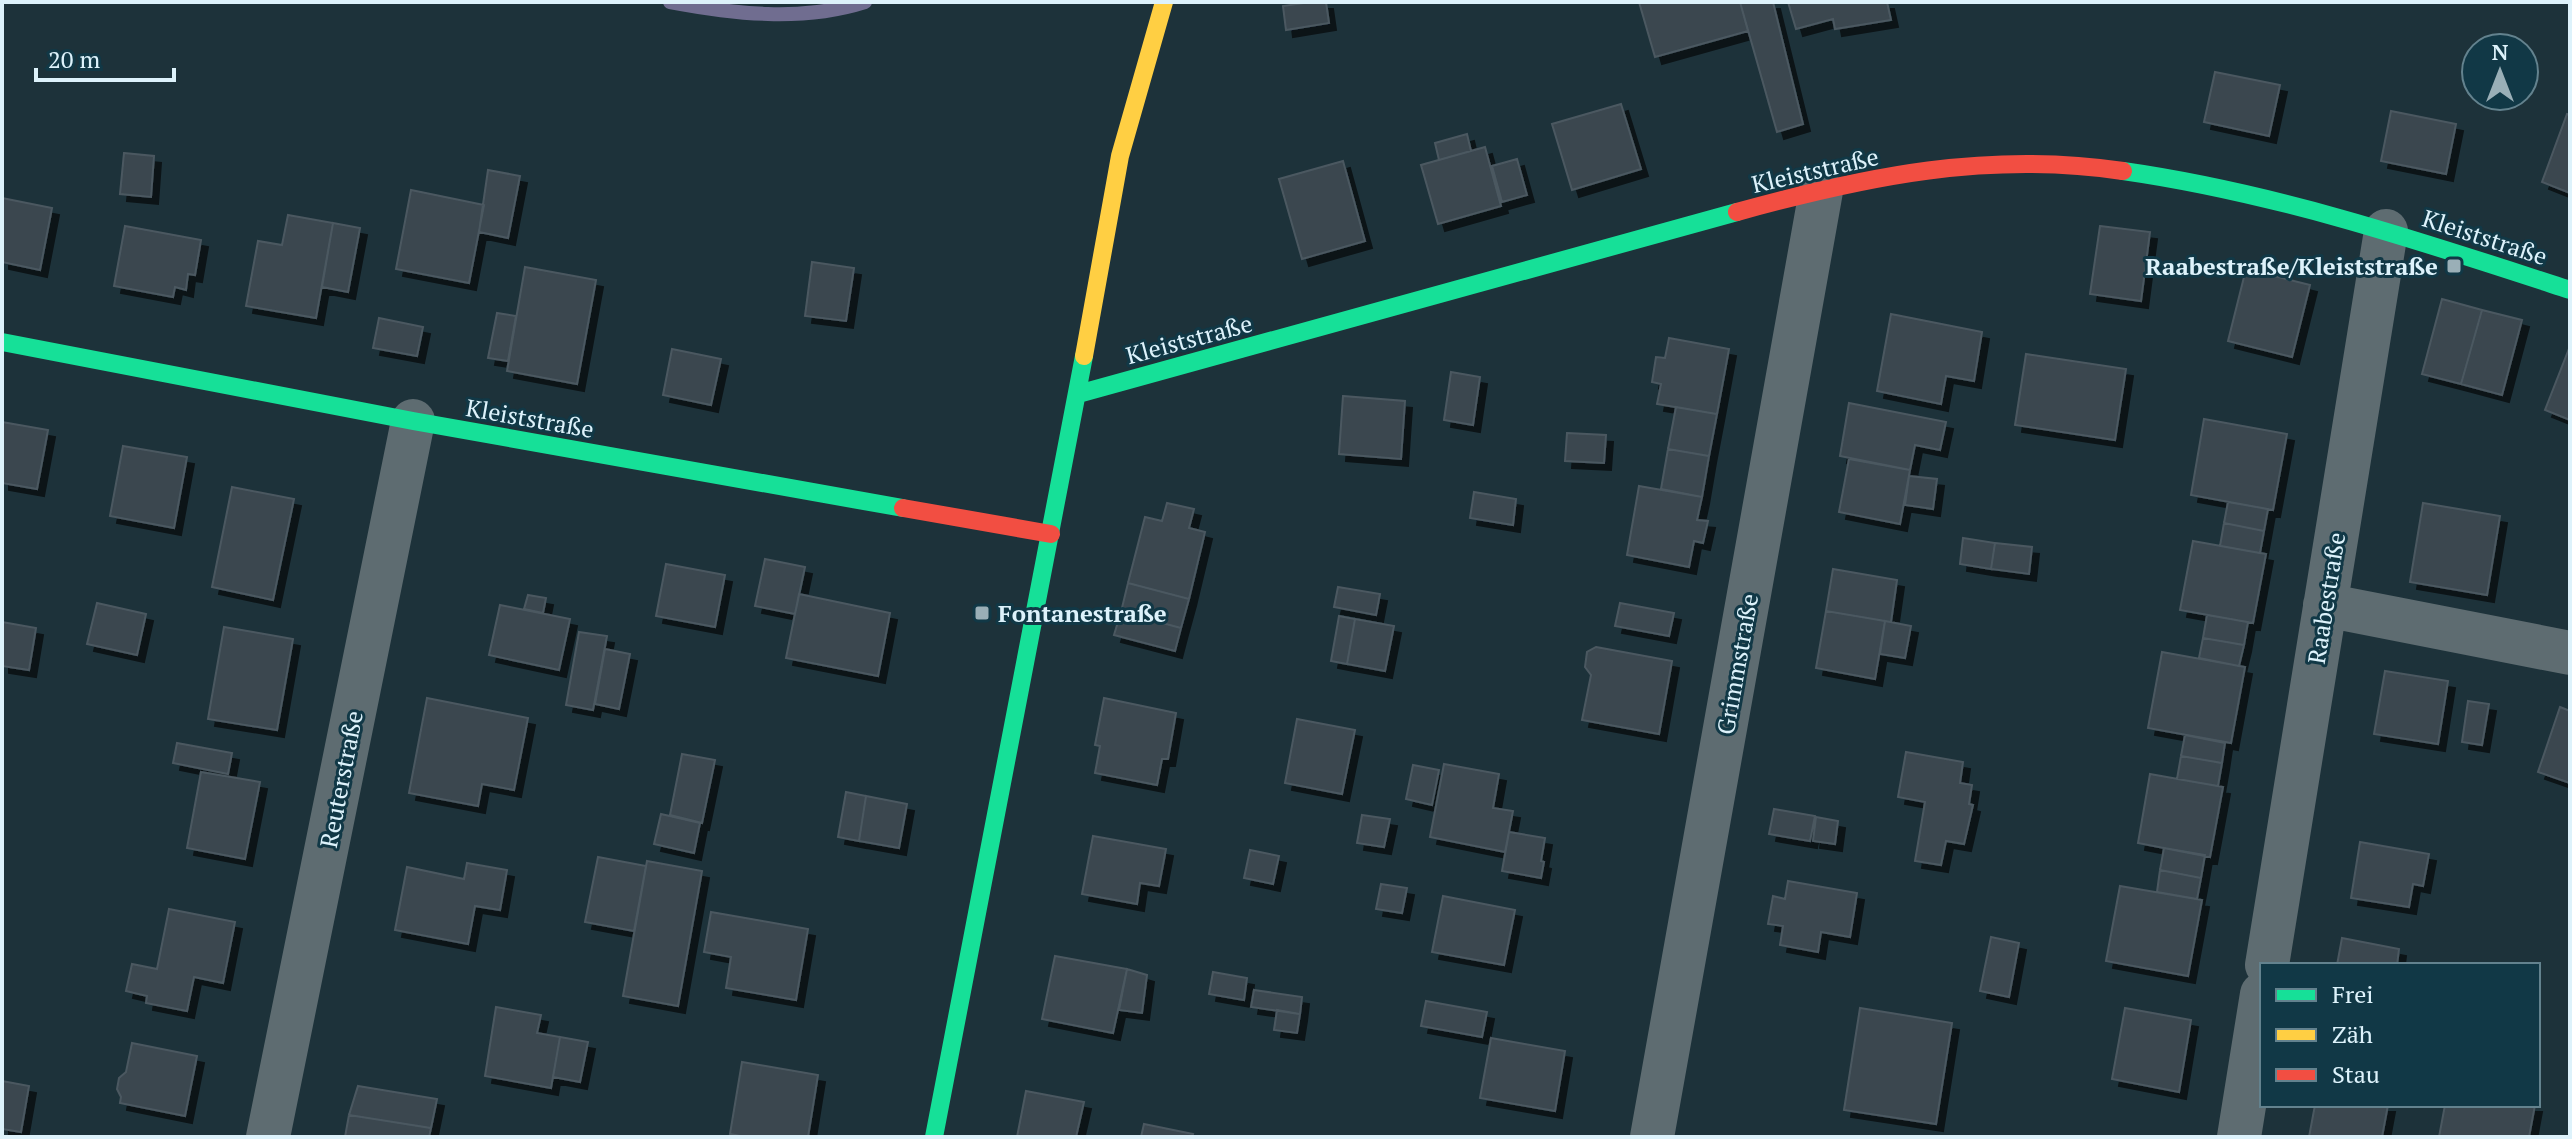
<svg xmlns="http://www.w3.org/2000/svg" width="2572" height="1139" font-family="'PT Serif',serif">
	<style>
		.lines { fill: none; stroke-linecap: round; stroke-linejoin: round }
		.stream { stroke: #706d90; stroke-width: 14 }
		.building { fill: #3a474f; stroke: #4b5861; stroke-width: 2; filter: url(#shadow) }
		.street { stroke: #5e6c71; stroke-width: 44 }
		.fast { stroke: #16e098; stroke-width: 18 }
		.slow { stroke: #ffcf43; stroke-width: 18 }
		.jam { stroke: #f24e42; stroke-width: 18 }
		.poi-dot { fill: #9aafb7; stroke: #113846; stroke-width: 3 }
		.labels { text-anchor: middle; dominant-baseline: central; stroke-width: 6; stroke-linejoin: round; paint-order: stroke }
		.street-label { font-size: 24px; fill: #ddf2fb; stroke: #113846 }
		.poi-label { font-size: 24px; font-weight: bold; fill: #ddf2fb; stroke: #113846; text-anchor: end }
	</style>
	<defs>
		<filter id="shadow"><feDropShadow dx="7" dy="7" stdDeviation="0" flood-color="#0009"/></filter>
	</defs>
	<rect width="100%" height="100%" fill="#1d323a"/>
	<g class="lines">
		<path class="stream" d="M670,2C734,14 802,22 865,2"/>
	</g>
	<path class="building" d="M1311,2H1326L1329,23L1286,30L1283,6Z
		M1639,2H1740L1748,31L1655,57Z
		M1740,2H1773L1803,124L1777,132Z
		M1788,2H1887L1891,20L1835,29L1833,19L1796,29Z
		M2215,72L2280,85L2269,136L2204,122Z
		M1621,104L1641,169L1572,190L1552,124Z
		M2391,111L2456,124L2446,174L2381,161Z
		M2567,114L2570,115V193L2542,182Z
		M1467,134L1471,151L1439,160L1435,143Z
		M1485,147L1501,206L1438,224L1421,165Z
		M124,153L154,156L151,197L120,194Z
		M1517,159L1527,195L1502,202L1492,166Z
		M1343,161L1365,241L1302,259L1279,179Z
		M488,170L520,176L508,238L479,232Z
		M411,190L484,205L469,283L396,269Z
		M2,198L52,208L40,270L2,262Z
		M288,215L333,223L316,318L246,306L258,241L282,245Z
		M333,223L360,228L348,292L322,287Z
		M125,226L201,240L195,275L188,274L186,290L175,287L173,297L114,286Z
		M2100,226L2150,232L2141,301L2090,294Z
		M812,262L854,268L846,321L805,316Z
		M525,267L596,280L577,384L507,371Z
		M2246,269L2310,285L2292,357L2228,341Z
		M2442,299L2482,310L2461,384L2422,374Z
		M2482,310L2522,320L2502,395L2461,384Z
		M497,313L516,316L508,361L488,358Z
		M1891,314L1982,332L1974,381L1946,376L1941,404L1877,391Z
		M379,318L423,327L417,356L373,348Z
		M1669,338L1729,349L1717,414L1657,404L1661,384L1652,382L1656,357L1665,358Z
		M2570,346V420L2545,410Z
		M672,349L721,359L711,405L663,395Z
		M2026,354L2126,369L2115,440L2015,425Z
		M1451,372L1480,377L1473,425L1444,420Z
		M1343,396L1405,401L1401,459L1339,454Z
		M1849,403L1946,422L1940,450L1915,445L1910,470L1840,456Z
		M1676,407L1717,414L1709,456L1668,449Z
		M2204,419L2287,434L2273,510L2191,495Z
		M2,422L48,430L37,489L2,483Z
		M1567,433L1606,435L1604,463L1565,461Z
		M123,446L187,457L174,528L110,516Z
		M1668,449L1709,456L1702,497L1661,489Z
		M1849,459L1910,470L1900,524L1839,512Z
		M1909,476L1937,479L1933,509L1905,505Z
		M1639,486L1702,497L1697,520L1708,521L1703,543L1694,541L1689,567L1627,555Z
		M232,487L294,499L273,600L212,587Z
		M1474,492L1516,499L1513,525L1470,518Z
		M2228,502L2268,509L2264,531L2224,523Z
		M1167,503L1194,509L1189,528L1205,532L1189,599L1128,583L1145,517L1162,521Z
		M2423,503L2500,516L2487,595L2410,582Z
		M2224,523L2264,531L2260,553L2220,546Z
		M1963,538L1995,543L1991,569L1960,564Z
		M2193,541L2266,554L2253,623L2180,610Z
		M1995,543L2032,547L2029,574L1991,569Z
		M765,559L805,567L795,614L755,606Z
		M666,564L725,575L715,627L656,616Z
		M1833,569L1897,580L1891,622L1826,611Z
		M1128,583L1189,599L1181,628L1121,612Z
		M1338,587L1380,594L1376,615L1334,607Z
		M799,594L890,613L878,676L786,658Z
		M528,595L546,598L543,613L524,609Z
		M97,603L146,614L137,655L87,644Z
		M1620,603L1674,613L1669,636L1615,626Z
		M500,605L570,619L559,670L489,655Z
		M1826,611L1885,621L1875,679L1816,668Z
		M1121,612L1181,628L1175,651L1114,635Z
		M2207,615L2248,622L2244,645L2203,638Z
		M1339,616L1355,619L1347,664L1331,661Z
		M1355,619L1394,626L1385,671L1347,664Z
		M1885,621L1911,626L1905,658L1880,654Z
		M2,622L36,628L29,670L2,666Z
		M224,627L293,639L277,730L208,719Z
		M579,632L607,636L593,710L566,705Z
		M2203,638L2244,645L2239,666L2199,658Z
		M1596,647L1672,661L1659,734L1582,720L1591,675L1585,667L1587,652Z
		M605,649L630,654L619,709L595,704Z
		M2162,652L2245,667L2231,743L2148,728Z
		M2385,671L2448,681L2438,744L2374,734Z
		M427,698L528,718L514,790L482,784L478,806L409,793Z
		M1104,698L1176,713L1168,759H1162L1157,785L1095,773L1100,746L1095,745Z
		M2468,701L2489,704L2482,745L2462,742Z
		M2560,707L2570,711V783L2538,772Z
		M1297,719L1355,730L1342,794L1285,783Z
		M2185,735L2225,743L2222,763L2181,756Z
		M177,743L232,753L228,774L173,763Z
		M1906,752L1963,762L1960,783L1972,785L1969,804L1973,805L1964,844L1946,841L1941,865L1915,861L1925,802L1898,797Z
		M682,754L715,760L702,823L670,815Z
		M2181,756L2222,763L2218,786L2177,779Z
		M1444,764L1499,774L1493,808L1513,811L1505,852L1430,837Z
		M1413,765L1439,770L1432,805L1406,799Z
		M201,772L260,782L245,859L187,848Z
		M2150,774L2223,787L2210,857L2138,843Z
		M846,792L866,796L859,841L838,837Z
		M866,796L907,804L899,848L859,841Z
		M1774,809L1815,816L1810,841L1769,834Z
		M661,814L700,823L694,853L654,844Z
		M1362,815L1390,819L1384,847L1357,843Z
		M1816,817L1838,821L1835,844L1813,841Z
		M1509,832L1545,838L1541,861L1544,862L1541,878L1502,871Z
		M1093,836L1166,849L1159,886L1140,883L1137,904L1082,894Z
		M2360,842L2429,854L2423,886L2413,884L2409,907L2351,898Z
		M2164,848L2205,855L2201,878L2160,870Z
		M1250,850L1279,856L1273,884L1244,878Z
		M598,857L646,866L634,931L585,922Z
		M647,861L702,871L678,1006L623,996Z
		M467,863L507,870L500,910L475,906L468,944L395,930L407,867L464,879Z
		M2160,870L2201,878L2197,899L2157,892Z
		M1788,881L1857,893L1850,937L1821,932L1818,952L1780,945L1783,926L1768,924L1773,896L1785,899Z
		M1381,884L1407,888L1402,913L1376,909Z
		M2120,886L2202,900L2188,976L2106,961Z
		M1443,896L1515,910L1504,965L1432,952Z
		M169,909L235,922L223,983L194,977L187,1011L146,1003L147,996L126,991L132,964L157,969Z
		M711,912L808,929L796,1000L726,988L731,957L704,952Z
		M1991,937L2019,943L2009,997L1980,991Z
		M2342,938L2399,949L2397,965H2337Z
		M1055,956L1127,969L1113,1033L1042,1019Z
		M1127,969L1147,975L1142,1013L1119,1010Z
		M1213,972L1247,978L1244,1000L1209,994Z
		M1254,990L1302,997L1300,1014L1251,1007Z
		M1426,1001L1487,1012L1482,1037L1421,1026Z
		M496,1007L541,1015L537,1033L560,1037L551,1088L485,1076Z
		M1860,1008L1952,1023L1936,1124L1844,1110Z
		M2125,1008L2191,1020L2179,1092L2112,1079Z
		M1277,1010L1300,1014L1297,1033L1274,1030Z
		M560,1037L588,1042L580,1082L553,1077Z
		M1491,1038L1565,1051L1555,1111L1480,1098Z
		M132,1043L197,1056L185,1116L120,1103L121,1097L117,1089L119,1078L126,1072Z
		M742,1062L818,1075L808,1137H746L730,1134Z
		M2,1081L29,1086L21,1132L2,1129Z
		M358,1086L437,1099L431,1128L349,1115Z
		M1026,1091L1084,1102L1076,1137H1017Z
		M2315,1105H2388L2382,1137H2309Z
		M2445,1105H2535L2529,1137H2439Z
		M349,1115L431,1128L429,1137H345Z
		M1144,1124L1193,1134L1192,1137H1141Z"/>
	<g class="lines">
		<path class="street" d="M2325,605L2570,653
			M2267,965L2386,231
			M268,1137L413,421
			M1652,1137L1821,191
			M2239,1137L2262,994"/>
		<path class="fast" d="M2123,171C2277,193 2423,242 2570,290
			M2,342L413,421L903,508
			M1078,394L1737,212
			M934,1137L1084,356"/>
		<path class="slow" d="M1084,356L1120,156L1164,2"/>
		<path class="jam" d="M1737,212C1867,176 1989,151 2123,171
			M903,508L1051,534"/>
	</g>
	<g class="poi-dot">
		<rect x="2446" y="258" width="16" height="16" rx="4"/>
		<rect x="974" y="605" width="16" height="16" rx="4"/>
	</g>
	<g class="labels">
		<g class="street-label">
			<text transform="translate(1815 170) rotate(-13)">Kleiststraße</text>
			<text transform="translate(2485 237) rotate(18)">Kleiststraße</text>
			<text transform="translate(1189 339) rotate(-15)">Kleiststraße</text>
			<text transform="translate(530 418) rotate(10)">Kleiststraße</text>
			<text transform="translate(2326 598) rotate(-81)">Raabestraße</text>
			<text transform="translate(1737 664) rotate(-80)">Grimmstraße</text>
			<text transform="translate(341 779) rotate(-79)">Reuterstraße</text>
		</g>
		<g class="poi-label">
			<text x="2438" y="266">Raabestraße/Kleiststraße</text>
			<text x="998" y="613" text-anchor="start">Fontanestraße</text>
		</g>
	</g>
	<rect width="2572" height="1139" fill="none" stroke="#ddf2fb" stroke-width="8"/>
	<rect x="2260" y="963" width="280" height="144" fill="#113846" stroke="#63828e" stroke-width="2"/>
	<rect x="2276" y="989" width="40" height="12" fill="#16e098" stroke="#63828e" stroke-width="2"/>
	<text x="2332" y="1003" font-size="24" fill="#ddf2fb">Frei</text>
	<rect x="2276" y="1029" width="40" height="12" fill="#ffcf43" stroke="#63828e" stroke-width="2"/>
	<text x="2332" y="1043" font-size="24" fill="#ddf2fb">Zäh</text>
	<rect x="2276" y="1069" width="40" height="12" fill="#f24e42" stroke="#63828e" stroke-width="2"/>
	<text x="2332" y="1083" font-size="24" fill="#ddf2fb">Stau</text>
	<g transform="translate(2500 72)"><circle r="38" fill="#113846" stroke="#63828e" stroke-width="2"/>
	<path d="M0-6L14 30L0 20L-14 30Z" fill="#9aafb7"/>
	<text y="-12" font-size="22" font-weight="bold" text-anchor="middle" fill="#ddf2fb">N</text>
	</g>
	<path d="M36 68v12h138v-12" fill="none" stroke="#ddf2fb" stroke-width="4"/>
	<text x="48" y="68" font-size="24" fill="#ddf2fb" stroke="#113846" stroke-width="6" paint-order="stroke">20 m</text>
</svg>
